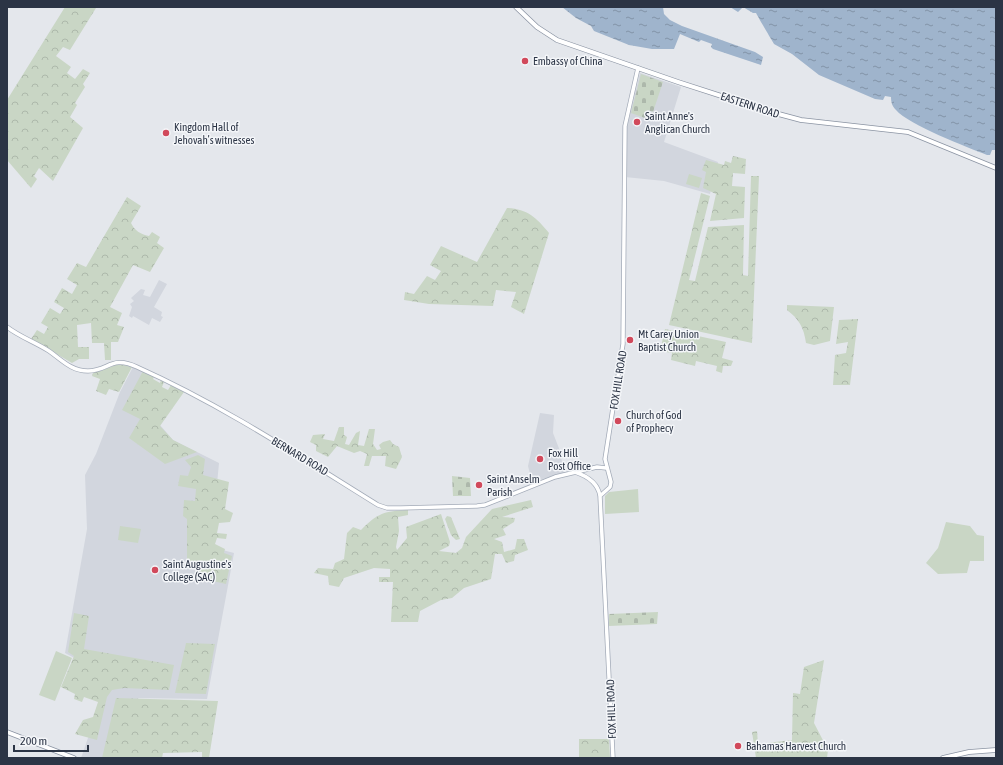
<svg xmlns="http://www.w3.org/2000/svg" width="1003" height="765" font-family="'Asap Condensed',sans-serif">
	<style>
		.built { fill: #d2d6de }
		.green { fill: #c9d6c5 }
		.forest { fill: url(#forest-crowns) }
		.cemetery { fill: url(#cemetery-stones) }
		.water { fill: url(#water-ripples) }
		.lines { fill: none; stroke-linecap: round; stroke-linejoin: round }
		.major-casing { stroke: #a3abb8; stroke-width: 5 }
		.highway-casing { stroke: #8b94a3; stroke-width: 5.5 }
		.major { stroke: #fff; stroke-width: 3.5 }
		.highway { stroke: #fff; stroke-width: 4 }
		.poi-dot { fill: #d1495b; stroke: #f4f6f9; stroke-width: 1.5 }
		.labels { text-anchor: middle; dominant-baseline: central; stroke-width: 3; stroke-linejoin: round; paint-order: stroke }
		.poi-label { font-size: 11px; fill: #2b3445; stroke: #f4f6f9; text-anchor: start }
		.street-label { font-size: 11px; fill: #2b3445; stroke: #f4f6f9 }
	</style>
	<defs>
		<pattern id="forest-crowns" width="20" height="18" patternUnits="userSpaceOnUse"><rect width="20" height="18" fill="#c9d6c5"/><path d="M2 6a3 3 0 1 1 6 0M12 15a3 3 0 1 1 6 0" fill="none" stroke="#adb8ab"/></pattern>
		<pattern id="cemetery-stones" width="16" height="16" patternUnits="userSpaceOnUse"><rect width="16" height="16" fill="#c9d6c5"/><path d="M2 7V4a2 2 0 0 1 4 0v3zM10 15v-3a2 2 0 0 1 4 0v3z" fill="#adb8ab"/></pattern>
		<pattern id="water-ripples" width="26" height="14" patternUnits="userSpaceOnUse"><rect width="26" height="14" fill="#9fb4cc"/><path d="M2 4q2-2 4 0t4 0M15 11q2-2 4 0t4 0" fill="none" stroke="#8293a7"/></pattern>
	</defs>
	<rect width="100%" height="100%" fill="#e4e7ec"/>
	<path class="built" d="M640,73L681,87L664,142L718,162L710,194L664,181L625,177L627,127Z
		M159,280L167,284L154,307L162,312L161,316L163,317L160,322L152,318L149,325L133,316L132,318L129,316L132,307L130,304L134,301L131,298L141,289L145,290L143,295L150,297Z
		M133,367L149,375L132,411L160,425L173,440L219,463L211,547L234,553L207,699L138,698L115,758H81L104,692L84,663L65,653L87,529L85,475L96,454L120,392Z
		M540,413L554,415L553,433L560,451L564,473L532,482L528,466Z"/>
	<path class="green" d="M689,174L702,178L699,188L686,184Z
		M638,489L639,512L605,514V496L609,492Z
		M946,522L970,526L977,535L984,536V561H970L967,573L938,574L926,563L938,548Z
		M120,526L141,529L138,543L118,540Z
		M56,651L72,658L55,701L39,695Z"/>
	<path class="forest" d="M65,7L96,8L70,50L63,47L56,56L71,67L67,73L75,79L83,69L90,73L83,84L85,87L75,103L77,105L70,117L83,128L53,181L39,168L34,176L37,179L31,188L7,160V100Z
		M733,156L746,159L745,174L733,173L732,186L745,187L744,218L710,221L716,194L703,188L706,172L702,170L706,160L724,165L725,161L731,163Z
		M751,176H759L752,343L669,325L701,193L710,196L689,280L695,281L708,227L744,225L743,275L748,276Z
		M127,197L141,206L131,223C135,231 140,234 149,236L152,232L160,237L157,243L164,248L150,272L133,265L110,307L122,313L117,325L124,327L118,342H111V360H105L104,343H92L91,323L77,325L78,347H89V359H79L72,363L31,339L37,330L44,334L48,327L41,323L50,308L60,314L64,308L54,302L62,288L72,294L77,285L67,279L77,263L86,267Z
		M507,208C527,209 536,217 549,233L524,314L511,307L516,292L496,290L493,306L429,304L404,300L405,292L414,294L427,276L435,280L441,271L430,265L441,246L477,262Z
		M787,305L834,307L830,341L814,345L806,343C804,328 799,319 787,310Z
		M858,319L850,385H833L835,355L846,353L848,342L836,344L839,320Z
		M665,329L726,342L722,358L733,361L731,366H723L722,373L716,371L717,366L696,361L695,366L671,360L672,353L660,351Z
		M119,364L132,367L119,392L109,389L106,395L96,391L100,379L92,376L93,373Z
		M143,371L154,377L153,379L160,383L161,380L164,382L162,387L168,390L171,385L184,392L160,426L173,440L197,452L165,464L129,438L140,419L122,410Z
		M339,427H344V435L347,437L345,444L349,445L356,433L360,431L358,445L364,446L369,429H375L373,444L377,450L381,449L379,445L383,442L390,440L393,444L399,447L402,457L396,469L385,466L386,456H372L369,466H364L367,454L360,451L354,453L337,446L328,457L316,451V445L310,442L313,435L325,434L323,439L334,441Z
		M198,455L205,459L203,475L229,482L225,509L233,513L230,522L219,523L217,533L227,534L226,539L217,538L215,544L225,549L224,553L232,556L226,584L199,578V571L187,562V519L183,516L184,500L195,501L196,489L178,486L180,475L188,476L191,467L185,460Z
		M531,500L533,507L502,517L515,518L514,522L503,529L506,535L494,539L502,542L504,552L515,549L517,539H524L528,550L515,555L514,561L506,563L502,554H495L491,579L464,588L452,598L441,600L420,611L418,622H391L393,582H379V577H390V569L374,568L344,578L339,587L329,585L328,576L314,573L318,568L333,569L335,563L344,559L347,533L353,527L361,530C378,513 384,511 408,510V515L398,517L399,531L396,547L397,550L407,538L406,527L441,514L450,542L449,546L439,551L456,553L462,548L466,537L492,509Z
		M447,516L451,517L460,539L456,540L451,535L445,519Z
		M74,613L89,616L84,649L174,665L169,690L124,688L112,690L107,697L97,740L75,734L83,720L93,717L98,702L84,697L82,702L74,699L75,694L61,687L74,656L68,652Z
		M186,643L215,644L206,694L175,693Z
		M824,660L814,723L828,750L827,758H756L752,732L757,731L758,744L792,740L793,693L800,694L804,667Z
		M116,698L218,701L209,758H202V752L163,753L162,758H102Z
		M579,739H609L610,758H579Z"/>
	<path class="cemetery" d="M641,74L663,82L653,112L648,110L645,118L631,113Z
		M452,476L470,478L471,496H453Z
		M658,612L657,624L609,626V614Z"/>
	<path class="water" d="M562,7H663L664,14L670,20L682,26L755,52L763,57L761,65L713,49L711,47L712,44L701,40L699,42L680,34L674,49H652L629,45L594,31L591,26L576,18Z
		M730,7H996V150H992L990,155H987C967,147 909,125 896,110C892,106 891,102 891,97L885,96L883,100L875,99L819,75L792,54L774,44C772,41 757,15 756,13H753L743,7L738,12Z"/>
	<g class="lines">
		<defs>
			<path id="major" d="M7,327C20,337 35,342 49,351C62,360 71,371 88,371C109,371 111,355 137,367C222,405 299,456 378,505L387,508H401L477,506L485,505L555,477L597,467L606,468
				M575,472C587,476 598,483 600,496L613,758
				M600,496L610,487L611,482L605,459L623,344L625,126L638,68"/>
			<path id="highway" d="M516,7L537,27L557,40L678,82L771,112L801,120L908,132L996,168
				M7,732L74,758
				M943,758L969,752L996,750"/>
		</defs>
		<use href="#major" class="major-casing"/>
		<use href="#highway" class="highway-casing"/>
		<use href="#major" class="major"/>
		<use href="#highway" class="highway"/>
	</g>
	<g class="poi-dot">
		<circle cx="525" cy="61" r="4"/>
		<circle cx="637" cy="122" r="4"/>
		<circle cx="166" cy="133" r="4"/>
		<circle cx="630" cy="340" r="4"/>
		<circle cx="618" cy="421" r="4"/>
		<circle cx="540" cy="459" r="4"/>
		<circle cx="479" cy="485" r="4"/>
		<circle cx="155" cy="570" r="4"/>
		<circle cx="738" cy="746" r="4"/>
	</g>
	<g class="labels">
		<g class="poi-label">
			<text x="533" y="61">Embassy of China</text>
			<text x="645" y="116">Saint Anne's<tspan x="645" dy="13">Anglican Church</tspan></text>
			<text x="174" y="127">Kingdom Hall of<tspan x="174" dy="13">Jehovah’s witnesses</tspan></text>
			<text x="638" y="334">Mt Carey Union<tspan x="638" dy="13">Baptist Church</tspan></text>
			<text x="626" y="415">Church of God<tspan x="626" dy="13">of Prophecy</tspan></text>
			<text x="548" y="453">Fox Hill<tspan x="548" dy="13">Post Office</tspan></text>
			<text x="487" y="479">Saint Anselm<tspan x="487" dy="13">Parish</tspan></text>
			<text x="163" y="564">Saint Augustine's<tspan x="163" dy="13">College (SAC)</tspan></text>
			<text x="746" y="746">Bahamas Harvest Church</text>
		</g>
		<g class="street-label">
			<text transform="translate(750 105) rotate(18)">EASTERN ROAD</text>
			<text transform="translate(618 380) rotate(-81)">FOX HILL ROAD</text>
			<text transform="translate(300 456) rotate(31)">BERNARD ROAD</text>
			<text transform="translate(611 709) rotate(-92)">FOX HILL ROAD</text>
		</g>
	</g>
	<rect width="1003" height="765" fill="none" stroke="#2b3445" stroke-width="16"/>
	<path d="M14 745v6h74v-6" fill="none" stroke="#2b3445" stroke-width="2"/>
	<text x="20" y="745" font-size="12" fill="#2b3445" stroke="#f4f6f9" stroke-width="3" paint-order="stroke">200 m</text>
</svg>
